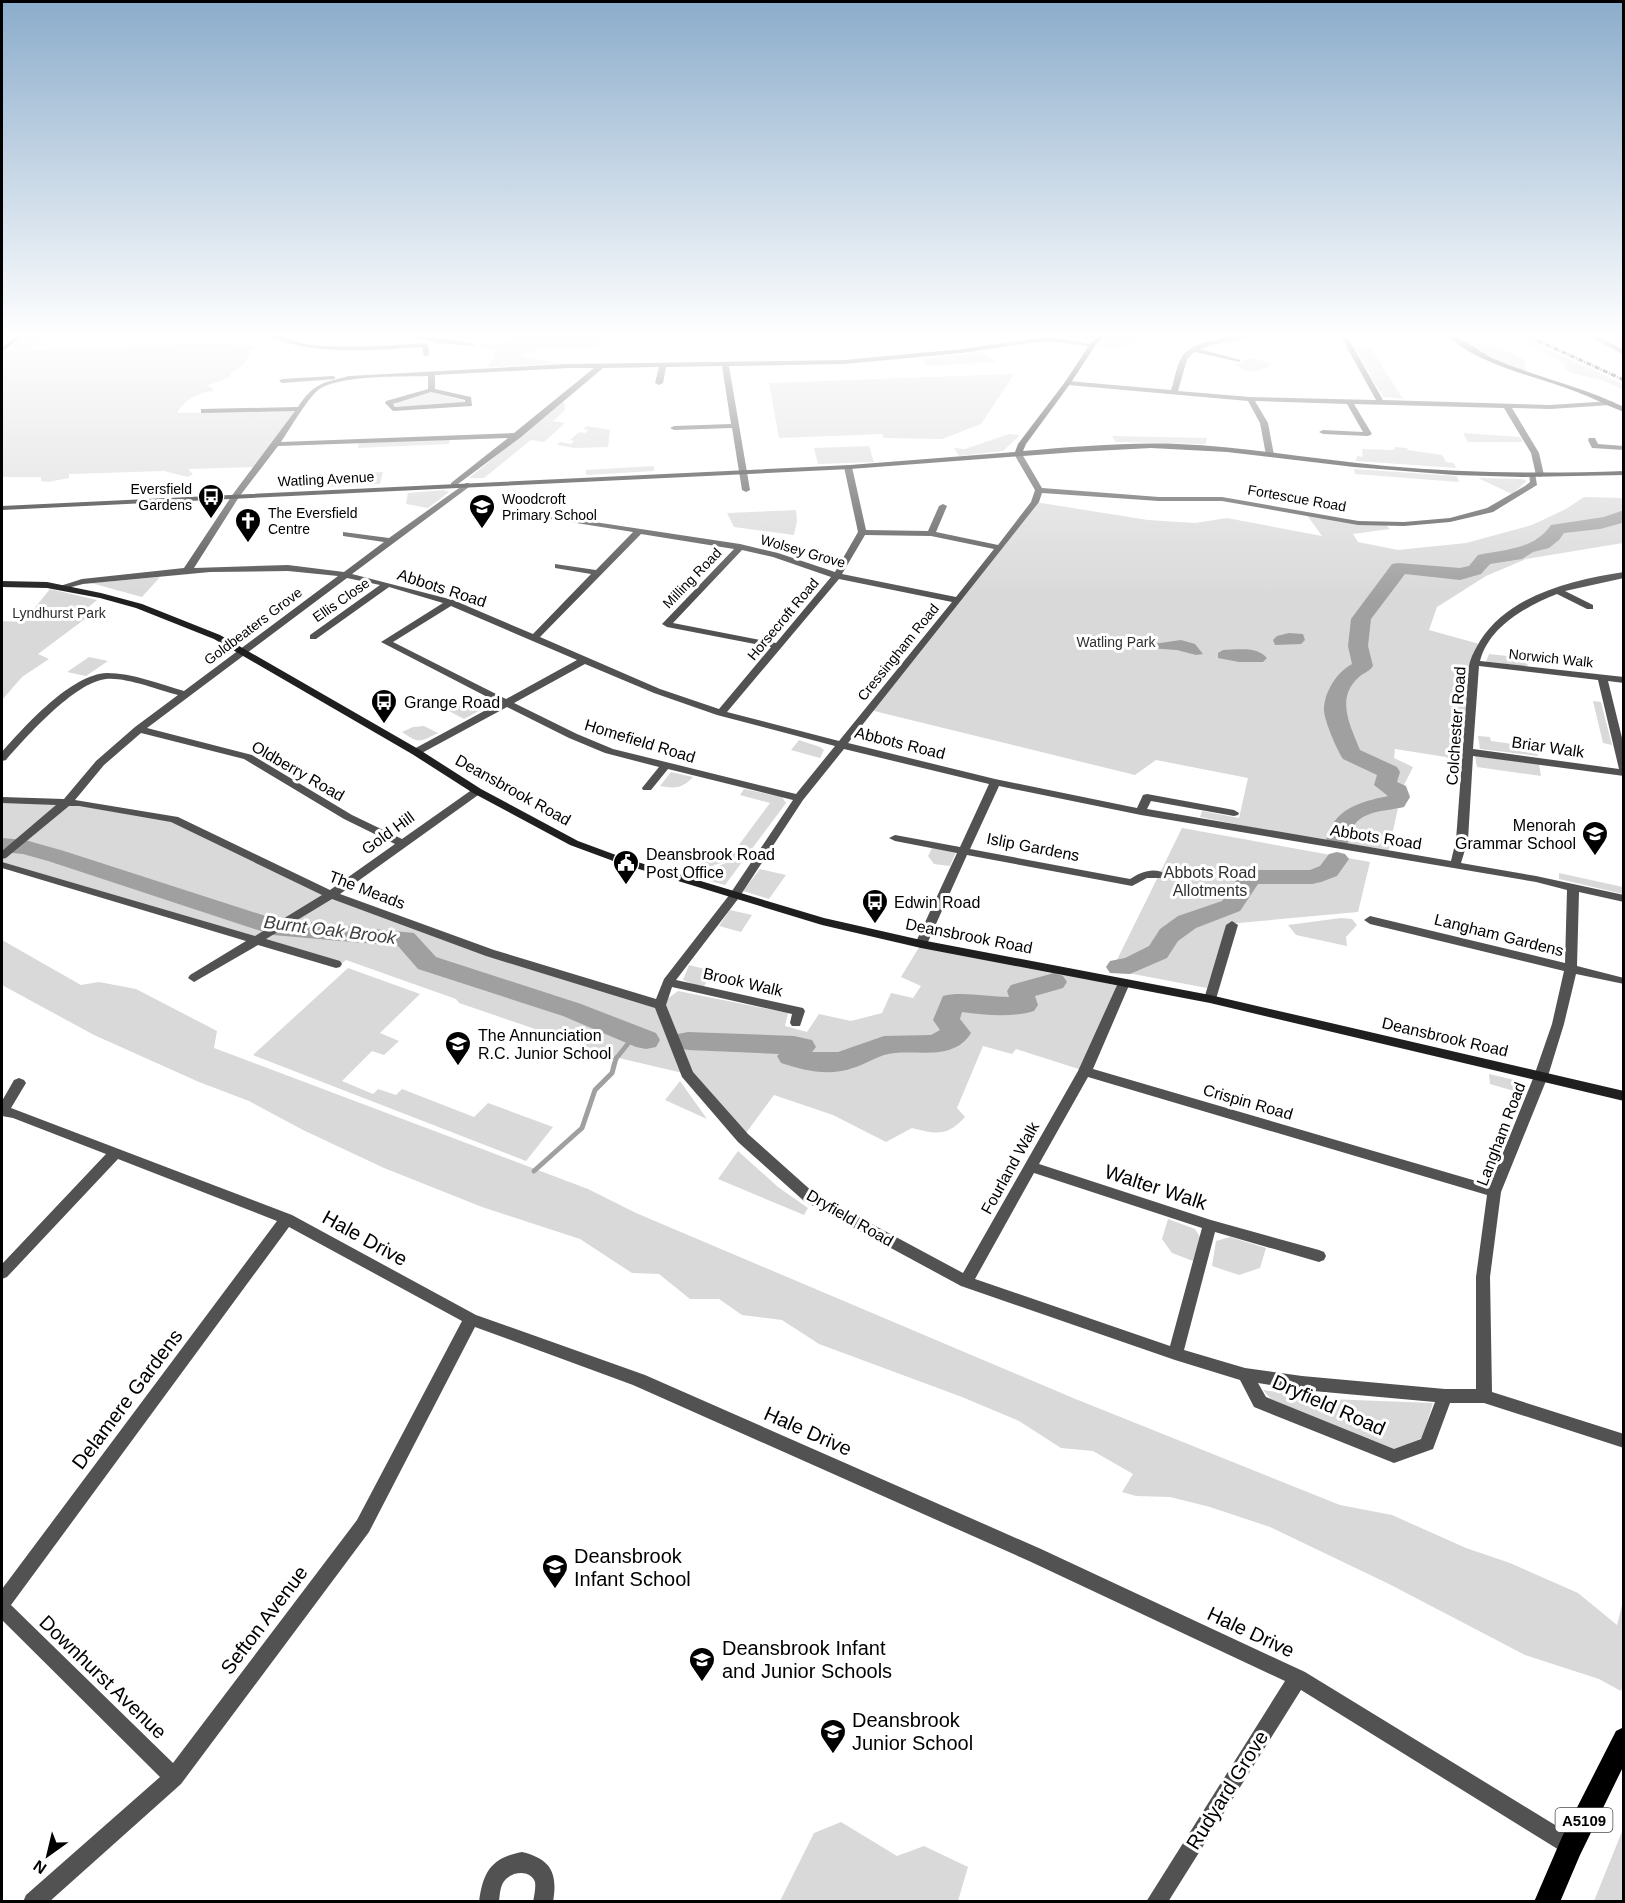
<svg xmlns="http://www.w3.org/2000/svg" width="1625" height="1903" font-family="Helvetica,sans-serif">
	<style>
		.green { fill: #d9d9d9 }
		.water { fill: #a0a0a0 }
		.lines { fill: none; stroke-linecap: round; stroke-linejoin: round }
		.stream-far1 { stroke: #a0a0a0; stroke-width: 4.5 }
		.stream { stroke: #a0a0a0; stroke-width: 5 }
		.river { fill: #a0a0a0; fill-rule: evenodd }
		.street { fill: #525252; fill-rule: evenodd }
		.secondary { fill: #1f1f1f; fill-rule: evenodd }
		.primary { fill: #000; fill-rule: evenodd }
		.rail { stroke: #000; stroke-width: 3; stroke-dasharray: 5 1.5 1 1.5; stroke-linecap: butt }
		.labels { text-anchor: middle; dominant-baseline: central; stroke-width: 6; stroke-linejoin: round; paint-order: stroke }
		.far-street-label { font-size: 14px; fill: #000; stroke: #fff }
		.far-poi-label { font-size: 14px; fill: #000; stroke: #fff; text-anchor: start }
		.far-park-label { font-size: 14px; fill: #303030; stroke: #fff }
		.shield { fill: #fff; stroke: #4c4c4c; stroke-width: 1.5 }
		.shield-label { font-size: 15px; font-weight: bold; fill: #000 }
		.street-label { font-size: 16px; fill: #000; stroke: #fff }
		.poi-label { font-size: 16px; fill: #000; stroke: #fff; text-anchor: start }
		.park-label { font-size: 16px; fill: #303030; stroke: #fff }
		.water-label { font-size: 18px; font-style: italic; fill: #414141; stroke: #fff }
		.near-street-label { font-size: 20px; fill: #000; stroke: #fff }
		.near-poi-label { font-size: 20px; fill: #000; stroke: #fff; text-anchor: start }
	</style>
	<rect width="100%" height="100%" fill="#fff"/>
	<path class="green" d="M29,333H49L28,350L215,343L252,346L255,348L249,351L251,352L243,365L230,374L231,377L206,386L213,388V391C199,392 184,400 177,413L299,411L254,467L188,469L193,474L188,477L164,471L69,474V478L48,482L41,481V477H2V352L7,351Z
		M527,333H598L597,347C579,348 560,346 542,348C531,349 524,356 514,356L567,364L486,367L494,358L496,350L478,345L485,343L495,345Z
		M1113,333H1150L1121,348L1099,346L1108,335Z
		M1489,333H1513L1623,384V390L1600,379L1574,374L1565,369L1564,363L1524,342Z
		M1462,340L1496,346L1524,359L1526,371L1493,359Z
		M1354,347L1371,348L1403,399L1383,397Z
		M982,352L996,362L926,366L922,359Z
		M1250,358L1270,363L1271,365C1259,373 1248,374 1235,365Z
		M1014,374L981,424L942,439L884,438L882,434L779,438L769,383Z
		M430,392L465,401L462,403L403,407L394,406L398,401Z
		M564,401L565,410L553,421L565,423L544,442L531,440L484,478H469Z
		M587,426L610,430L608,447L575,448L557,445L560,442L571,444L574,441L570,440L579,432L585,433L588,430L583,429Z
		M1463,433L1520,437L1523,442H1468Z
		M1009,434L1020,435L1003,451L959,456L954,448L965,449Z
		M1112,436L1207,438L1206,444L1116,442Z
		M450,439L449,444L358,448L359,443Z
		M869,446L874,462L818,464L814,448Z
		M1395,447L1407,448L1408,450L1442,455L1446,462L1454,463L1456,468L1356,461L1357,456L1363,457L1362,449L1394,450Z
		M654,466V471L586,475V470Z
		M1354,469L1457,476L1459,482L1355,474Z
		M383,472L380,484L326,487L330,475Z
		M1478,478L1522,479L1527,481L1512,494Z
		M444,490L449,492L428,508L406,504L408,493Z
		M1584,497L1623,498V543L1526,559L1486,576L1437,607L1429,630L1483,645L1477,655L1467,771L1446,757L1395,749L1394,758L1413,767L1402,789L1388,854L1200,817L1202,811L1239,818L1248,778L1156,760L1135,775L870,710L1035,502L1148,520L1195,523L1227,518L1322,536L1306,514L1385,524L1390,529L1353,534L1358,542L1398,550L1466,543L1532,525L1566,509Z
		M796,510L797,521L794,535L734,527L727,513Z
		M160,577L142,597L91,583Z
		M50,589L97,600L85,610L93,613L38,654L49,659L22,677L2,700V621L23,622Z
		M1489,654L1526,658L1528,667L1486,662Z
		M89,657L108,661L86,676L67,672Z
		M474,697L486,704L492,701L490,705L464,719L449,711Z
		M1593,701L1601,702L1612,745L1603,743Z
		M424,726L438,733C420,742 419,744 402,732L413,727Z
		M1478,736L1490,737L1491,741L1536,747L1538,756L1480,749Z
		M799,740L820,747L824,750L820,758L791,750Z
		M1475,756L1539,764L1541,776L1477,767Z
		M671,772L693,777C683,788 675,789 660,786Z
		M744,789L782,797L786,803L725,885L710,881V872L721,865L740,858L714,865L705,874L706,880L690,876L706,856L716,859L723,851L733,853L770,803L740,795Z
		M2,799L67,802L174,819L331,895L490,953L659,1005L678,991L788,1013L785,1026L807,1032L819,1014L851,1021L882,1013L891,993L913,998L921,986L901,977L921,944L1124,983L1085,1071L1016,1049L1012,1054L983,1046L957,1108L965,1117C947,1137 936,1134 912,1128L886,1142L833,1115L774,1095L743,1137L687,1074L623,1059L459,1003L456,999L346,960L340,965L2,865Z
		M1182,828L1370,862L1358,912L1228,924L1207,988L1112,970Z
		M932,848L956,852L950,866L934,864L928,856Z
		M760,869L786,875L769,899L743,891Z
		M1559,873L1623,887V894L1559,879Z
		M730,910L752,915L741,932L719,926Z
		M1341,918L1352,919L1357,925L1346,937L1347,946L1296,935L1288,925Z
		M2,940L81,985L99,982L136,989L217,1031L214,1048L588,1189L636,1213L1073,1398L1340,1505L1392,1515L1466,1548L1510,1563L1578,1593L1617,1625L1623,1601L1624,1683L1621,1691L1599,1679L1525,1655L1389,1584L1270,1527L1210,1507L1170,1497L1136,1496L1122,1492L1133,1474L1093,1451L1061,1448L1019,1421L962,1397L819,1344L782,1320L742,1315L719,1299H690L659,1274L632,1273L580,1239L482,1207L384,1168L303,1130L249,1101L199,1082L94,1035L2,985Z
		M689,965L713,971L703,988L683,980Z
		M348,968L420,994L380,1033L399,1041L384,1055L372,1051L342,1081L373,1094L378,1089L396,1095L402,1089L474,1117L488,1103L553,1127L526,1161L253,1055Z
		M1489,1074L1519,1081L1523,1086L1521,1093L1490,1084Z
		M680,1081L707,1119L665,1100Z
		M738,1151L778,1187L808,1208L804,1215L718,1179Z
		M1168,1219L1195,1229L1200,1237L1193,1261L1172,1253L1162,1239Z
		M1230,1237L1266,1248L1260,1268L1239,1275L1212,1266L1216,1241Z
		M1263,1390L1328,1399L1433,1403L1422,1438L1393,1450L1272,1400Z
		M841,1822L897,1856L924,1846L968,1867L958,1901H780L814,1833Z
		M1623,1829V1901H1594Z"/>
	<path class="water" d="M1289,633L1303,634L1305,640L1301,644L1275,645L1273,640L1277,636Z
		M1181,640L1195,644L1203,654L1196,655L1177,650L1148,648L1153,644Z
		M1223,650C1238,650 1256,646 1267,658L1263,662H1239L1218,658V653Z"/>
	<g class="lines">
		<path class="stream-far1" d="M615,1060L634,1036"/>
		<path class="stream" d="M534,1171L582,1128L595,1090L612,1073L616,1058"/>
		<path class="river" d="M1624,510L1622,523L1600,529L1564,533L1559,540L1549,548L1533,552L1522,559L1490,564L1481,574L1460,580L1405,574L1371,619L1368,646L1373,666C1369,672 1363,673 1358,678C1335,699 1351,727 1360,750L1397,767L1400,772L1397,782L1406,786L1410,797L1404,807C1388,811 1366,810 1355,824C1350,831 1351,839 1346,846L1338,848L1330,846L1326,841C1333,809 1359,802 1388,796L1374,785L1377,775L1343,759C1337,750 1324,720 1324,710C1324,692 1337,672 1352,664L1348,646L1351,619L1392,564L1398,563L1460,568L1469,566L1478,555C1504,549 1534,550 1551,525L1604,517Z
			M2,838L25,840L64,851L275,919L414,933L436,957L581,1004L656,1033L660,1040L656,1047L646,1049L636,1047L563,1016L418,969L398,946L273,935L48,861L23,854L2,852Z
			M1337,852L1345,854L1349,859L1337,876L1321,882L1312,884H1258L1240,911L1196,928L1178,941L1167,958L1130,974L1110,973L1106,967L1110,961L1125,958L1149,946L1160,929L1178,916L1222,901L1242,872L1251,870H1310L1320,866L1329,854Z
			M1054,973L1063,976L1067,982L1063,988L1035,996L1038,1005L1034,1011C1011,1018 985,1015 962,1012L960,1019L971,1033C952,1064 911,1047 884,1055C870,1060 856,1069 841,1071C820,1075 801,1069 781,1063L777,1056L779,1054L688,1050L678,1048L674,1041L678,1034L688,1032L794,1036L812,1040L816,1047L812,1052H838L884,1036L931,1035L940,1030L933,1020L943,996C960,991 989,997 1009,997L1007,991L1011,985Z"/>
		<path class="street" d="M99,333H160L157,335H102Z
			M264,333C281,333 296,344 313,345C350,348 388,346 425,343L428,345L429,355L424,356L422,347C375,350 304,357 264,333Z
			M396,333H409L475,344L472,346L438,343Z
			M604,333H691L688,335L607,337Z
			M777,333H783V335L778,336Z
			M819,333H861L858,335L800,338L797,336L800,334Z
			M1255,333H1270L1213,345L1200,349L1240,360V362L1194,352L1187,359L1178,391L1250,397L1376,400L1339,333H1345L1383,400L1550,405L1611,401L1615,403L1611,405L1550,409L1512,408L1539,453L1544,475L1540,477L1536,475L1531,453L1504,408L1354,404L1372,434L1368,436L1323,434L1319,432L1323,430L1363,432L1347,404L1255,401L1268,423L1274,455L1270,457L1266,455L1260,423L1248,401L1068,385L1064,383L1068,381L1171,390C1175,379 1176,364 1184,354C1197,339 1236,336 1255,333Z
			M1583,333H1591L1624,350V355Z
			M1037,338H1058L1095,345L1092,347L1058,342H1037L962,353L844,364L729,366L750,490L746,492L742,490L732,428L674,430L670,428L674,426L731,424L722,366L666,367L663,383L659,385L655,383L659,367L603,368L521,437L454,487H451V483L508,438L278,446L239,497L194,568L288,565L344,572L384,542L343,536V532L389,538L466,483H469V487L352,574L453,600L533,634L591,574L555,568V564L596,570L633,532L551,519L547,517L548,515L740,544L778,553L835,572L858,532L844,467L848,465L852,467L866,530L928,531L939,506L943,504L947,506L936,532L998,545L1031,502L1035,490L1014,454L1018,452L1022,454L1042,488L1159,497H1222L1358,521L1404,522L1450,518L1487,508L1525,486L1530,482L1529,473H1535L1537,485L1493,512L1450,522L1404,526L1358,525L1222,501H1159L1042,493L1039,502L848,743L995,779L1127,806L1137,808L1143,795L1147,794L1234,810L1239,813L1238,815L1234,816L1151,801L1147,809L1451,861L1456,840L1469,666C1471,656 1475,650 1480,641C1510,594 1573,580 1624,572V578L1565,591L1593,605V609H1587L1557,594C1527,606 1489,626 1480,661L1624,677V683L1608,681L1624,746V776L1473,756L1468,840L1461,863L1536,876L1624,895V902L1579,892L1577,966L1624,978V984L1576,974L1564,1024L1548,1076L1501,1192L1490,1277L1492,1392L1624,1434V1448L1484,1403H1450L1433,1449L1394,1463L1254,1407L1240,1380L1175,1360L961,1286L804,1201L738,1142L682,1077L655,1008L486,956L332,899L266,939L340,961L342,964L340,967L336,968L258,945L194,982L188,978L190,975L246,941L2,868V862L255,936L322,895L171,822L79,806H69L6,858L2,859V851L56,805L2,803V797L64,799L96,761L135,727L178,695C158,690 126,677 106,679C75,682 26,737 6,760L2,761V752C24,727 71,674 107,673C132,673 160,684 184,691L338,576L288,571L210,572L83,584L60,590V586L82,579L184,568L233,494L295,411L204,413H201V409L298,407C314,383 322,383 349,376L569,364L844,360L962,349ZM569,368H594L514,433L281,442C290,429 309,395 321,388C345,375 399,377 428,376V389L386,401L385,403L393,411L472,406L471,397L435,389V375ZM431,392L465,400V402L395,407L393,404ZM641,534L734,549L662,624L667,627L771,647L719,709L660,689L540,637ZM865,535L931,536L994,549L956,597L842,574ZM742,550L773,557L831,577L776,643L673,623ZM347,578L380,585L310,635V639H316L389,587L443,603L381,642L499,703L412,750L411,752L412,754H420L507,707L569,738L605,753L659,767L642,788L643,790H651L668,769L793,800L730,894L664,979L656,999L494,950L340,894L481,793L482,791L481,789H473L402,839L352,815L252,755L147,728ZM839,579L952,602L839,741L727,712ZM451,606L577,660L506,699L393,642ZM585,664L654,693L717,715L835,746L796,794L613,749L577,734L514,703ZM1479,666L1598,680L1619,769L1473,749ZM141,733L244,759L344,819L395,844L330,890L178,817L75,800L104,765ZM844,749L989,784L960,847L895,835L889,838L895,841L957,853L915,944L921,948L927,944L967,855L1132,886L1147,878H1161L1167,875C1155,866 1141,872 1130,879L970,849L999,786L1141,815L1536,882L1567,890L1565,963L1370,916L1364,920L1370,924L1564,971L1552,1024L1534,1076L1490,1185L1093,1069L1130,983L1124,979L1118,983L1078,1071L963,1273L814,1193L748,1134L693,1072L666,1005L672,987L792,1014L790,1023L792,1026H800L805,1011L803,1008L676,980L738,899L803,800ZM1088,1077L1487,1195L1476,1277V1389H1445L1302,1376L1245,1368L1184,1350L1215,1232L1319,1262L1324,1260L1326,1256L1324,1252L1319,1250L1211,1220L1039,1164ZM1034,1173L1202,1228L1170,1346L975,1279ZM1258,1383L1302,1390L1435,1402L1421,1439L1394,1449L1266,1397Z
			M333,376L335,377V379L282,383L279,381L282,379Z
			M1589,438H1595L1598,444L1624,446V450L1592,448L1588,440Z
			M1232,921L1238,925L1216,999L1214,1002H1206L1204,999L1226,925Z
			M19,1078L24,1080L26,1083L11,1108L292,1215L476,1315L645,1375L1041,1549L1305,1672L1578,1839L1581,1846L1578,1853L1571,1856L1564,1853L1301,1690L1168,1902H1146L1285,1681L1029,1561L633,1385L475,1327L369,1532L181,1784L49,1902H23L26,1895L160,1777L2,1620V1589L277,1221L118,1159L7,1277L2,1279V1264L106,1154L13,1118L2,1116V1101L14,1080ZM289,1227L462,1321L357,1520L173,1763L11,1605Z
			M522,1852C551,1859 558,1873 553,1902H533C534,1896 536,1888 535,1882C531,1870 514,1871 506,1879C500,1885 500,1893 499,1902H479C483,1872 491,1858 522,1852Z"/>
		<path class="secondary" d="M20,333H27L2,352V347Z
			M1101,333H1108L1095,346L1070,384L1026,444L1023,451C1074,447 1126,442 1178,444C1248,447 1317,460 1386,466C1465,473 1544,474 1624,471V475L1522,477L1455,475L1354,467L1227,452L1151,448L1076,452L850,469L2,510V506L850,465L1015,452L1018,444L1065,382L1090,344Z
			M1443,333C1457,333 1478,351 1492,358C1535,377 1581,386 1624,407V412C1608,406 1593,398 1577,392C1532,375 1480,366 1443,333Z
			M2,581L47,582L101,593L142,604L220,635L420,750L481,789L578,841L624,858L824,918L921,940L1210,995L1624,1091V1101L1210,1003L921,948L822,925L616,862L570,845L473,793L412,754L214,639L136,608L100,598L47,588L2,587Z"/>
		<path class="primary" d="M1624,1727V1765L1580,1855L1560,1902H1534L1562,1837L1616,1731Z"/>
		<path class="rail" d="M1521,333L1624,380"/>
	</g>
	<linearGradient id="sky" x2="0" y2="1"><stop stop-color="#8baccb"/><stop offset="0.56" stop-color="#fff"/><stop offset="1" stop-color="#fff" stop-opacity="0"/></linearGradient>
	<rect width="1625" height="599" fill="url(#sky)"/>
	<defs>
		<symbol id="bus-pin" viewBox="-11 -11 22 30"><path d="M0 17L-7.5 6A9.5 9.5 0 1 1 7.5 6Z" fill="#000" stroke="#fff"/><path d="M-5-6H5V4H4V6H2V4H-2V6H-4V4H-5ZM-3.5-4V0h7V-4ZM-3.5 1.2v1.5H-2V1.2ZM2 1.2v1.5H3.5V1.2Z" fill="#fff"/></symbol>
		<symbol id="school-pin" viewBox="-11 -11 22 30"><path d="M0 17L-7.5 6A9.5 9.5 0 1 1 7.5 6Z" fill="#000" stroke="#fff"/><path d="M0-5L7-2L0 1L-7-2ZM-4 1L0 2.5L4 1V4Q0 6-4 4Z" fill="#fff"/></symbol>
		<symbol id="church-pin" viewBox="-11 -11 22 30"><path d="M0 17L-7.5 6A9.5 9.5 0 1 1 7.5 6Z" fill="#000" stroke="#fff"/><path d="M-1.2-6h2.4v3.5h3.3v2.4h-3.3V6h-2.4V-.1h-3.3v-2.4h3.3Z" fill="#fff"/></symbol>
		<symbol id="civic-pin" viewBox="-11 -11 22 30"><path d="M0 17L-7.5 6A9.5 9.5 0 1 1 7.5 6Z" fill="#000" stroke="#fff"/><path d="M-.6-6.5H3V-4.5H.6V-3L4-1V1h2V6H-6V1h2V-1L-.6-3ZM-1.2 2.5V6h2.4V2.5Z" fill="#fff"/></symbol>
	</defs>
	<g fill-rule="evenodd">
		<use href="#bus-pin" x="196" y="482" width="30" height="40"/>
		<use href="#school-pin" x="467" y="492" width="30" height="40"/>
		<use href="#church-pin" x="233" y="506" width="30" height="40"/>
		<use href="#bus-pin" x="369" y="687" width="30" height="40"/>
		<use href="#school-pin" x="1580" y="819" width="30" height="40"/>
		<use href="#civic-pin" x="611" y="848" width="30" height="40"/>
		<use href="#bus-pin" x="860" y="887" width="30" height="40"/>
		<use href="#school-pin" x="443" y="1029" width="30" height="40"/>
		<use href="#school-pin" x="540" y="1552" width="30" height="40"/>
		<use href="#school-pin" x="687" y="1645" width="30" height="40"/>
		<use href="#school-pin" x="818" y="1717" width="30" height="40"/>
	</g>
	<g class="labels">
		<g class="far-street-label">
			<text transform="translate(326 479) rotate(-3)">Watling Avenue</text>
			<text transform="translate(1297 498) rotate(10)">Fortescue Road</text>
			<text transform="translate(803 551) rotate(16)">Wolsey Grove</text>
			<text transform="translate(692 578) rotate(-46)">Milling Road</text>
			<text transform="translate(341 600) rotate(-35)">Ellis Close</text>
			<text transform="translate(783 619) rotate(-50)">Horsecroft Road</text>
			<text transform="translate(253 626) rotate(-37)">Goldbeaters Grove</text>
			<text transform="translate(898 652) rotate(-51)">Cressingham Road</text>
			<text transform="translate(1551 658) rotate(6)">Norwich Walk</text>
		</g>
		<g class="far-poi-label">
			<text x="192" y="489" text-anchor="end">Eversfield<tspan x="192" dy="16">Gardens</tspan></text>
			<text x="502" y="499">Woodcroft<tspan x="502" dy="16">Primary School</tspan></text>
			<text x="268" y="513">The Eversfield<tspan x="268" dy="16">Centre</tspan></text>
		</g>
		<g class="far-park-label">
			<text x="59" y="613">Lyndhurst Park</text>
			<text x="1116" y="642">Watling Park</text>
		</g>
		<rect class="shield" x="1555.5" y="1808" width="57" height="24" rx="4.5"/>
		<g class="shield-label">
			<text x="1584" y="1820">A5109</text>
		</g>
		<g class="street-label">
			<text transform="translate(442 588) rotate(18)">Abbots Road</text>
			<text transform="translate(1456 726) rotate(-86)">Colchester Road</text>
			<text transform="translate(640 741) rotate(17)">Homefield Road</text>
			<text transform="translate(900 743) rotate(14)">Abbots Road</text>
			<text transform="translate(1548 747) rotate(8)">Briar Walk</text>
			<text transform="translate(298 771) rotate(30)">Oldberry Road</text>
			<text transform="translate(513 790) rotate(29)">Deansbrook Road</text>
			<text transform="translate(388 833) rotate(-36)">Gold Hill</text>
			<text transform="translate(1376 837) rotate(9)">Abbots Road</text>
			<text transform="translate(1033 847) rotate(11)">Islip Gardens</text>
			<text transform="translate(367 890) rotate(21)">The Meads</text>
			<text transform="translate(1499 935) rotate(14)">Langham Gardens</text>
			<text transform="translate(969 936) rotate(11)">Deansbrook Road</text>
			<text transform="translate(743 982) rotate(13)">Brook Walk</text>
			<text transform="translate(1445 1037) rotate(13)">Deansbrook Road</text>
			<text transform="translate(1248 1102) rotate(16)">Crispin Road</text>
			<text transform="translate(1501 1134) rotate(-69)">Langham Road</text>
			<text transform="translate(1010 1168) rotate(-61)">Fourland Walk</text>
			<text transform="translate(850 1218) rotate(30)">Dryfield Road</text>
		</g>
		<g class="poi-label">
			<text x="404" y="702">Grange Road</text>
			<text x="1576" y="825" text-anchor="end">Menorah<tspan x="1576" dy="18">Grammar School</tspan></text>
			<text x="646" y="854">Deansbrook Road<tspan x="646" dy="18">Post Office</tspan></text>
			<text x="894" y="902">Edwin Road</text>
			<text x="478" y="1035">The Annunciation<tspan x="478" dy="18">R.C. Junior School</tspan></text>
		</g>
		<g class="park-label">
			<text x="1210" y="872">Abbots Road<tspan x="1210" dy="18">Allotments</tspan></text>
		</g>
		<g class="water-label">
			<text transform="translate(330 930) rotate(7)">Burnt Oak Brook</text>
		</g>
		<g class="near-street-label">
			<text transform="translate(1156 1187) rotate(18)">Walter Walk</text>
			<text transform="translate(365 1238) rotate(29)">Hale Drive</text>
			<text transform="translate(127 1399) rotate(-53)">Delamere Gardens</text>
			<text transform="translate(1329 1405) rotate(24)">Dryfield Road</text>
			<text transform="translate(808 1431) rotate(24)">Hale Drive</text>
			<text transform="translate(264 1620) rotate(-53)">Sefton Avenue</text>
			<text transform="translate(1251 1632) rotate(25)">Hale Drive</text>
			<text transform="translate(103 1677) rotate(44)">Downhurst Avenue</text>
			<text transform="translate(1227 1790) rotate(-58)">Rudyard Grove</text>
		</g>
		<g class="near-poi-label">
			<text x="574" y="1556">Deansbrook<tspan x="574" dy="23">Infant School</tspan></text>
			<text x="722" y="1648">Deansbrook Infant<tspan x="722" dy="23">and Junior Schools</tspan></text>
			<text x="852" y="1720">Deansbrook<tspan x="852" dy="23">Junior School</tspan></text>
		</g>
	</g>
	<rect width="1625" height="1903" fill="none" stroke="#000000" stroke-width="6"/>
	<g transform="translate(48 1855) rotate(214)" stroke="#ffffff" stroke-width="4.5" paint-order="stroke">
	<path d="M0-4.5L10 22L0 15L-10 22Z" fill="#000000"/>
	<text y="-9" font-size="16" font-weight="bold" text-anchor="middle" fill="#000000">N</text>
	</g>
</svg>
